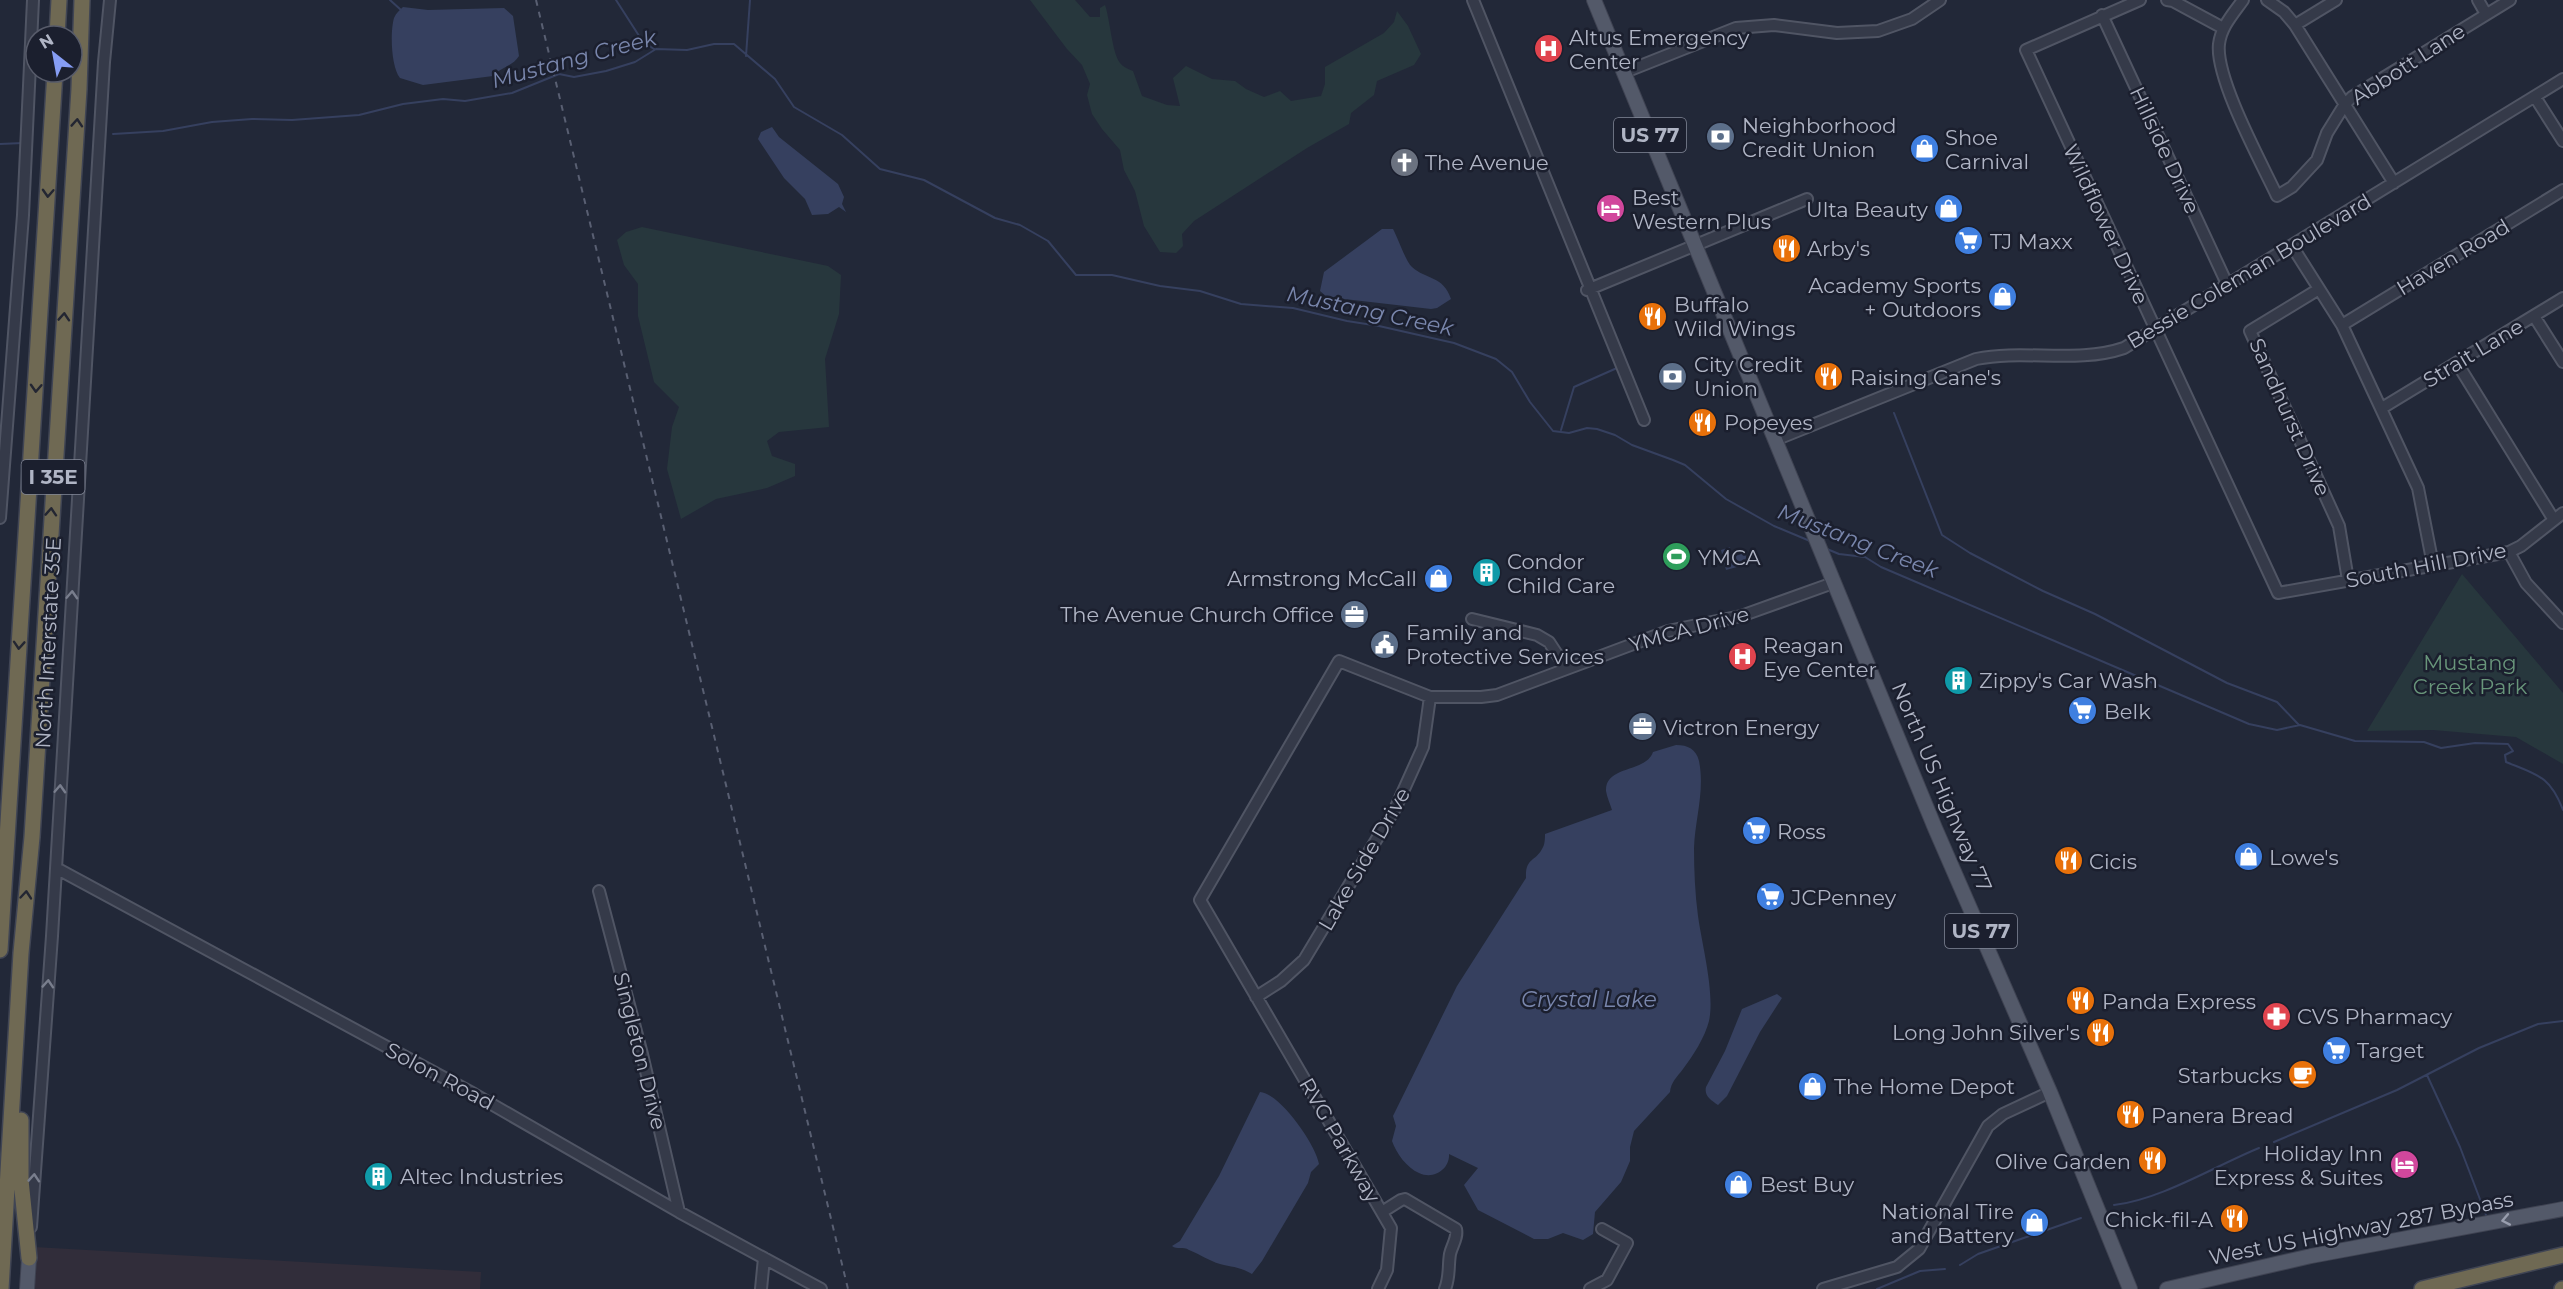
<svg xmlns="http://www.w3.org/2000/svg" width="2563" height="1289" font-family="Montserrat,sans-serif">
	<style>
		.medical { fill: #312d3a }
		.green { fill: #27373d }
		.water { fill: #36405f }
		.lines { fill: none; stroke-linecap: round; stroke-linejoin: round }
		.stream { stroke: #36405f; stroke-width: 2 }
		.minor-casing { stroke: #505564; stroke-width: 14 }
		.major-casing { stroke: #3f4352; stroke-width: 16 }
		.highway-casing { stroke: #404554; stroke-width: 18 }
		.minor { stroke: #353a49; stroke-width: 10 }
		.major { stroke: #535969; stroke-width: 14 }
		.highway { stroke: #6f6953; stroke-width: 15 }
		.rail { stroke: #595f72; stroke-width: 2; stroke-dasharray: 6 6; stroke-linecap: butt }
		.oneway { stroke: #232632 }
		.oneway2 { stroke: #797e8d }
		.oneway3 { stroke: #999eae }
		.labels { text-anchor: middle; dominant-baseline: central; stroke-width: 5; stroke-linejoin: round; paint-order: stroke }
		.shield { fill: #1b1f2e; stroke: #838898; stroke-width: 1.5 }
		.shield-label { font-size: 20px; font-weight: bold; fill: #b0b5c5 }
		.poi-label { font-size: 21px; fill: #b0b5c5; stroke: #1b1f2e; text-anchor: start }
		.street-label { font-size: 21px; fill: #b0b5c5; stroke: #1b1f2e }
		.park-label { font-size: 21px; fill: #68957a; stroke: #1b1f2e }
		.water-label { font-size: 22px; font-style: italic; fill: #7986ac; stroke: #1b1f2e }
	</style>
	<rect width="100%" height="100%" fill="#222838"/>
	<path class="medical" d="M34,1247L481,1272L480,1289H31Z"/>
	<path class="green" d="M1030,0H1075L1090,17H1100V8L1105,5C1110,19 1112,53 1120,63C1123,67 1128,69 1133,71L1142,96L1167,105L1180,106L1173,78L1186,66L1212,79L1235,81L1246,89L1264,97L1280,91L1291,101L1321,96L1325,84V67L1384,33L1394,22L1397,11L1408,26L1421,54L1414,65L1377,81L1374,95L1351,113L1349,124L1307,148L1194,221L1182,234L1183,246L1176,253L1160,252L1144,226L1135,191L1124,170L1120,150L1102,129L1092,114L1087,95L1090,84L1082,65L1067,49Z
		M642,227L828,266L841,275L839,314L825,359L829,427L779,432L767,441L772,456L795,464V476L767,488L716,499L681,519L667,469L672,427L679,407L654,382L638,316V284L624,265L617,240L626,232Z
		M2462,574L2563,693V764L2516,737L2433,730L2367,731Z"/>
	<path class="water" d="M403,7L428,10L504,8L513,16L519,56C513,66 501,67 493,76L423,85L400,78C391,67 390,32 394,18C396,13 400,10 403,7Z
		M772,127L779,137L838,184L844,197L842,204L846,212L839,207L828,214L812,215L805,199L784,178L758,139L761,132Z
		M1382,229H1393C1398,238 1406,262 1412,267C1426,280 1443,275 1451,299L1437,308L1431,309L1327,297L1320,291L1324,272Z
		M1730,547L1732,557L1745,553L1748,564L1726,570L1721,550Z
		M1676,745C1688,745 1696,749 1699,761C1705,791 1695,819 1694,848C1694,870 1695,894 1698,916C1702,945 1715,993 1709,1021C1705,1037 1693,1056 1683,1069C1677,1077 1671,1082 1670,1092L1634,1131L1630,1147V1161L1621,1182L1595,1212L1593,1234L1583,1240L1563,1233L1548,1239H1534L1478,1210L1464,1185L1478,1168L1449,1154C1450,1169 1434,1180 1419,1173C1407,1168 1396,1153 1392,1141L1396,1126L1393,1116L1457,986L1526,878C1525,858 1535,862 1542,849C1545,845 1545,838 1545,834L1612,810C1610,804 1607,797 1606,791C1605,765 1646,773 1653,752Z
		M1777,994L1782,998L1760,1032L1727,1096L1718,1105C1711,1100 1704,1096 1706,1087L1725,1051L1742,1009Z
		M1260,1092C1280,1093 1316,1145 1319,1164L1311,1172L1308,1183L1262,1261L1252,1274C1240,1267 1232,1267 1220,1264C1209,1261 1200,1254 1189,1250C1183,1246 1177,1250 1172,1246L1180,1241L1219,1176Z"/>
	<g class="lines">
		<path class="stream" d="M390,0L401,10
			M616,0L643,42L654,49
			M746,56L750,0
			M113,134L163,131L212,122L252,119L292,120L359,115L403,104L443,99L465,101L512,93L559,74L574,77L606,71L635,62L656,49L687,50L714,44H734L775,79L794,107L842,135L880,169L924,180L995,218L1020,225L1048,241L1076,275H1112L1160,286L1200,291L1241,304L1293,308L1347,321L1379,326L1454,343L1496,359L1512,372L1530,402L1553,431L1569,433L1587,428L1597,429L1615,435L1632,445L1673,460L1685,465L1726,499L1774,526L1810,541
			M0,144L23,143
			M1894,413L1942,535L1970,553L2043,591L2095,614L2227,683L2277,702L2299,725
			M1561,430L1574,387L1617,368
			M1827,549L1839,554L1865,557L1881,567L2249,724L2277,730L2300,725L2355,741L2424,742L2441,748L2475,743L2508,744L2513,751L2505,755L2506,762C2538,775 2550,776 2563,810
			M2427,1075L2460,1147L2486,1215
			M2274,1142L2397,1090L2479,1048L2538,1024L2563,1021
			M2114,1205C2160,1200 2215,1166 2259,1148
			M1960,1265L1978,1254L2081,1218
			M1877,1289L1920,1271L1945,1269"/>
		<defs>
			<path id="minor" d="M1473,0L1644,420
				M2140,0L2026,50L2278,593L2509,552L2521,546L2563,513
				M2167,0L2173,1L2223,28
				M2243,0C2233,14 2221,27 2219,44C2215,78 2261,162 2277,196L2292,187L2317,160L2327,133L2345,104L2352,97L2510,0
				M2267,0L2284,12L2295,25L2394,183
				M2478,0L2486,14
				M2102,15L2228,286
				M2295,25L2336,0
				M1625,72L1736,28L1774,25L1837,33L1878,31L1912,19L1940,0
				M2535,97L2563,141
				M2292,246L2342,325L2418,488L2433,565
				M2319,289L2250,331L2339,526L2348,580
				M1587,290L1807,199
				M2534,316L2563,362
				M2342,325L2563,190
				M2457,363L2554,520
				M2382,408L2563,298
				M1775,440L1976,359C2024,349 2077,364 2124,348L2563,79
				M0,518L23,215L33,0
				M2509,552L2526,583L2563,623
				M1472,619L1537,635L1549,642L1566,668
				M56,868L474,1094L679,1212L821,1289
				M599,891L642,1054L679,1212
				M1256,997L1281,981L1304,960L1396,807L1423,747L1430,697
				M1382,1212L1401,1200L1405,1199L1456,1229C1458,1238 1452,1245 1450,1254C1448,1266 1450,1277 1445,1289
				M31,1227L52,936L104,62L110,0
				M761,1289L764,1258
				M1378,1289L1387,1270L1391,1228L1200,900L1339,661L1430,697H1481L1497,695L1668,631L1741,616L1833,583
				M1590,1289L1607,1280L1627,1243L1602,1229
				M1823,1289L1897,1267L1919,1249L1988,1126L2003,1114L2050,1092"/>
			<path id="major" d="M1594,0L1935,828L2050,1092L2130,1289
				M27,1289L29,1258
				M2167,1289L2311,1256L2563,1209"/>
			<path id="highway" d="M57,36L59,0
				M0,950L55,72
				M21,1120V1180L29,1258
				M1,1289L21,953L32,837L79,89L82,0
				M2422,1289L2563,1255
				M2562,1289H2563"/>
		</defs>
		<use href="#minor" class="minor-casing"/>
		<use href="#major" class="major-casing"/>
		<use href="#highway" class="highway-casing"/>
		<use href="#minor" class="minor"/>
		<use href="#major" class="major"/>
		<use href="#highway" class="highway"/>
		<path class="rail" d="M536,0L848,1289"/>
	</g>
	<defs><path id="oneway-chevron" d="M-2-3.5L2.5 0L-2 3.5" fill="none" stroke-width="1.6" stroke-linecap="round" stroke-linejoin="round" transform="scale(1.5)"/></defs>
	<g class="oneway">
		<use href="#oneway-chevron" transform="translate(77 123) rotate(-86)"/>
		<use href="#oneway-chevron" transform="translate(48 193) rotate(93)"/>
		<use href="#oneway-chevron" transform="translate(64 317) rotate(-86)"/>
		<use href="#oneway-chevron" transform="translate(36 388) rotate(93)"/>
		<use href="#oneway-chevron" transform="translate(51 512) rotate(-86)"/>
		<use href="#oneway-chevron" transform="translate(19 645) rotate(94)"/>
		<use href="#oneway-chevron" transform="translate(26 895) rotate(-85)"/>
	</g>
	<g class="oneway2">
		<use href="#oneway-chevron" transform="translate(72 595) rotate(-87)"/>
		<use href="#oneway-chevron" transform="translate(60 789) rotate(-87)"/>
		<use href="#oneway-chevron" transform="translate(48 984) rotate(-86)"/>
		<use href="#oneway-chevron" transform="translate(34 1178) rotate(-86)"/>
	</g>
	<use class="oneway3" href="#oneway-chevron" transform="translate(2506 1220) rotate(169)"/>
	<defs>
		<symbol id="hospital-disc" viewBox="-11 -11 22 22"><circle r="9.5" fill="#e0444e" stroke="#1b1f2e"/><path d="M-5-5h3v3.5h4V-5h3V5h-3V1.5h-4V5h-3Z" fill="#fff"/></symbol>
		<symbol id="bank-disc" viewBox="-11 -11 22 22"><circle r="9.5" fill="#5c6f8a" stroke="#1b1f2e"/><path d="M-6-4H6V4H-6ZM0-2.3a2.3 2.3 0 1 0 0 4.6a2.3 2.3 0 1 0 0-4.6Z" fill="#fff"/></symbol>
		<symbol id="shop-disc" viewBox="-11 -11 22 22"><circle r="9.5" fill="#3f7fe0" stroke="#1b1f2e"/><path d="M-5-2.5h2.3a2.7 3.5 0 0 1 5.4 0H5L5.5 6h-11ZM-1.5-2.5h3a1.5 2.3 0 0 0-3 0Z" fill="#fff"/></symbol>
		<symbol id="church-disc" viewBox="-11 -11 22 22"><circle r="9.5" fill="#6b7280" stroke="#1b1f2e"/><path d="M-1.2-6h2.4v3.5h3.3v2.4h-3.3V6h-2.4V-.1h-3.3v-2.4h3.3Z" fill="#fff"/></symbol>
		<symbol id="hotel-disc" viewBox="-11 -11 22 22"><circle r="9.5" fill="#d1479c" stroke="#1b1f2e"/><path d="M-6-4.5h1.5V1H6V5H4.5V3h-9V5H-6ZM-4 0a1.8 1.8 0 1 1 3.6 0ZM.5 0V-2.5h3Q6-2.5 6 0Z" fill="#fff"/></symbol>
		<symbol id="supermarket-disc" viewBox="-11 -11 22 22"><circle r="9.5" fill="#3f7fe0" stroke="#1b1f2e"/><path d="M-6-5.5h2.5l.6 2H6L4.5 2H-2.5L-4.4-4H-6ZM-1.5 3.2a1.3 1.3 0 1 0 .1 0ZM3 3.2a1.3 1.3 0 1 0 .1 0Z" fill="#fff"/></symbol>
		<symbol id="restaurant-disc" viewBox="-11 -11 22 22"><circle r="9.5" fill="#e8710a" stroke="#1b1f2e"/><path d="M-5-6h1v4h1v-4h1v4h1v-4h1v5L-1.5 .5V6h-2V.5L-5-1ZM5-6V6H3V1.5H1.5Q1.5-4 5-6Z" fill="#fff"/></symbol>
		<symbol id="stadium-disc" viewBox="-11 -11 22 22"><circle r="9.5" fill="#2e9e5b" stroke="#1b1f2e"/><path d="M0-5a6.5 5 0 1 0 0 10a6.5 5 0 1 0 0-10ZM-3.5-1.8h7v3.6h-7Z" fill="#fff"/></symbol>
		<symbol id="building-disc" viewBox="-11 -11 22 22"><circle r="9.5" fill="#0f9aa8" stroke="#1b1f2e"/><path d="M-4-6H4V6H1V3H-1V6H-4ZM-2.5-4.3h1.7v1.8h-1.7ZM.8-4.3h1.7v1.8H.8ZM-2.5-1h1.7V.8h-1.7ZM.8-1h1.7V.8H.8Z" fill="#fff"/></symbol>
		<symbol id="office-disc" viewBox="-11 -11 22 22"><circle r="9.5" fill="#5c6f8a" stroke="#1b1f2e"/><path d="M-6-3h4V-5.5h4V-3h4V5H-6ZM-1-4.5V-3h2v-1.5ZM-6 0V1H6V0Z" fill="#fff"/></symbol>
		<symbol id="civic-disc" viewBox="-11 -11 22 22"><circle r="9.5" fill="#5c6f8a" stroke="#1b1f2e"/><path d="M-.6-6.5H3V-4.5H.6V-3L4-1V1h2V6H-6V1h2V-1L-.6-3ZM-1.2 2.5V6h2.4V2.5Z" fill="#fff"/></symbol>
		<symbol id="pharmacy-disc" viewBox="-11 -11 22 22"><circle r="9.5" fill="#e0444e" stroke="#1b1f2e"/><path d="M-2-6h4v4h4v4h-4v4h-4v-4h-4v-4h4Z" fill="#fff"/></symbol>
		<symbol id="cafe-disc" viewBox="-11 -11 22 22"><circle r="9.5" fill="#e8710a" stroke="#1b1f2e"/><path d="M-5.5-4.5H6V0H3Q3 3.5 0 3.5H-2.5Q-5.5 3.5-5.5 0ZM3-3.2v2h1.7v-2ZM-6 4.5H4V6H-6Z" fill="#fff"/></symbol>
	</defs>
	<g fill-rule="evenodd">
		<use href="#hospital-disc" x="1532" y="32" width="33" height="33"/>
		<use href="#bank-disc" x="1704" y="120" width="33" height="33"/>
		<use href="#shop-disc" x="1908" y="132" width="33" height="33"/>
		<use href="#church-disc" x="1388" y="146" width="33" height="33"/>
		<use href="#hotel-disc" x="1594" y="192" width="33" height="33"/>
		<use href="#shop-disc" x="1932" y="192" width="33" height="33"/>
		<use href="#supermarket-disc" x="1952" y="224" width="33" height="33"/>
		<use href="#restaurant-disc" x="1770" y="232" width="33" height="33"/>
		<use href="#shop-disc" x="1986" y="280" width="33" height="33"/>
		<use href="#restaurant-disc" x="1636" y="300" width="33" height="33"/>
		<use href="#bank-disc" x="1656" y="360" width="33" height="33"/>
		<use href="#restaurant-disc" x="1812" y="360" width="33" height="33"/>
		<use href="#restaurant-disc" x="1686" y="406" width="33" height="33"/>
		<use href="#stadium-disc" x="1660" y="540" width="33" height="33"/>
		<use href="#building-disc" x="1470" y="556" width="33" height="33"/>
		<use href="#shop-disc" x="1422" y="562" width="33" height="33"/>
		<use href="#office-disc" x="1338" y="598" width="33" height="33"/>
		<use href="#civic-disc" x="1368" y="628" width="33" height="33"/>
		<use href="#hospital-disc" x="1726" y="640" width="33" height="33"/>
		<use href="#building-disc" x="1942" y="664" width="33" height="33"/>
		<use href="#supermarket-disc" x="2066" y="694" width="33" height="33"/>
		<use href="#office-disc" x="1626" y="710" width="33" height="33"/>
		<use href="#supermarket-disc" x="1740" y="814" width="33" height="33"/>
		<use href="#shop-disc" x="2232" y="840" width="33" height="33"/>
		<use href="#restaurant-disc" x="2052" y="844" width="33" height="33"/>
		<use href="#supermarket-disc" x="1754" y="880" width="33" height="33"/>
		<use href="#restaurant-disc" x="2064" y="984" width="33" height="33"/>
		<use href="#pharmacy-disc" x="2260" y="1000" width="33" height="33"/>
		<use href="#restaurant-disc" x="2084" y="1016" width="33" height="33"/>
		<use href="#supermarket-disc" x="2320" y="1034" width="33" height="33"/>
		<use href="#cafe-disc" x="2286" y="1058" width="33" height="33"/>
		<use href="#shop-disc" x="1796" y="1070" width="33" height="33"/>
		<use href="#restaurant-disc" x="2114" y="1098" width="33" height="33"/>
		<use href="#restaurant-disc" x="2136" y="1144" width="33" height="33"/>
		<use href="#hotel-disc" x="2388" y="1148" width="33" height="33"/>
		<use href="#building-disc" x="362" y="1160" width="33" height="33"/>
		<use href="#shop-disc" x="1722" y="1168" width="33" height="33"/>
		<use href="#restaurant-disc" x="2218" y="1202" width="33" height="33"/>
		<use href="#shop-disc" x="2018" y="1206" width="33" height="33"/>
	</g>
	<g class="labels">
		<g class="shield">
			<rect x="1614" y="118" width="72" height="34" rx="4.5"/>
			<rect x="21.5" y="460" width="63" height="34" rx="4.5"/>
			<rect x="1945" y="914" width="72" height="34" rx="4.5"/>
		</g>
		<g class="shield-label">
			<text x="1650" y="135">US 77</text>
			<text x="53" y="477">I 35E</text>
			<text x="1981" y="931">US 77</text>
		</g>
		<g class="poi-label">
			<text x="1569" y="37">Altus Emergency<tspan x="1569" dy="24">Center</tspan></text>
			<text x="1742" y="125">Neighborhood<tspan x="1742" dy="24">Credit Union</tspan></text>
			<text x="1945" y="137">Shoe<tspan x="1945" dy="24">Carnival</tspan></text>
			<text x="1425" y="162">The Avenue</text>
			<text x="1632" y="197">Best<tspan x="1632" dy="24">Western Plus</tspan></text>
			<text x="1928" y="209" text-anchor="end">Ulta Beauty</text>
			<text x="1990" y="241">TJ Maxx</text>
			<text x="1807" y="248">Arby's</text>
			<text x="1981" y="285" text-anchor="end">Academy Sports<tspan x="1981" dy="24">+ Outdoors</tspan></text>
			<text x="1674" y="304">Buffalo<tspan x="1674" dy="24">Wild Wings</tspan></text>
			<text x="1694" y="364">City Credit<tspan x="1694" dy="24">Union</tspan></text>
			<text x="1850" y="377">Raising Cane's</text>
			<text x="1724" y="422">Popeyes</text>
			<text x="1698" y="557">YMCA</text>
			<text x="1507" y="561">Condor<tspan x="1507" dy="24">Child Care</tspan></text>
			<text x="1417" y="578" text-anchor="end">Armstrong McCall</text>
			<text x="1334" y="614" text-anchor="end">The Avenue Church Office</text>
			<text x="1406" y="632">Family and<tspan x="1406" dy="24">Protective Services</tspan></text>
			<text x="1763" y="645">Reagan<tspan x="1763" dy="24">Eye Center</tspan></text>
			<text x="1979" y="680">Zippy's Car Wash</text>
			<text x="2104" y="711">Belk</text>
			<text x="1663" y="727">Victron Energy</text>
			<text x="1777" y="831">Ross</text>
			<text x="2269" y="857">Lowe's</text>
			<text x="2089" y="861">Cicis</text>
			<text x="1791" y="897">JCPenney</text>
			<text x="2102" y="1001">Panda Express</text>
			<text x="2297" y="1016">CVS Pharmacy</text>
			<text x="2080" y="1032" text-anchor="end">Long John Silver's</text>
			<text x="2357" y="1050">Target</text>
			<text x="2282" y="1075" text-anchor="end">Starbucks</text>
			<text x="1834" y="1086">The Home Depot</text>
			<text x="2151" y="1115">Panera Bread</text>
			<text x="2383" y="1153" text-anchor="end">Holiday Inn<tspan x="2383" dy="24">Express &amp; Suites</tspan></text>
			<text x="2131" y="1161" text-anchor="end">Olive Garden</text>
			<text x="400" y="1176">Altec Industries</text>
			<text x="1760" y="1184">Best Buy</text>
			<text x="2014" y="1211" text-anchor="end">National Tire<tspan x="2014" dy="24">and Battery</tspan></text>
			<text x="2213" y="1219" text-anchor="end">Chick-fil-A</text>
		</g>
		<g class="street-label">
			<text transform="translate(2408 64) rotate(-33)">Abbott Lane</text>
			<text transform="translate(2165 150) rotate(65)">Hillside Drive</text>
			<text transform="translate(2106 224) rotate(65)">Wildflower Drive</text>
			<text transform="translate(2453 257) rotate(-31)">Haven Road</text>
			<text transform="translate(2249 271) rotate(-31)">Bessie Coleman Boulevard</text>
			<text transform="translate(2473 353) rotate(-31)">Strait Lane</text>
			<text transform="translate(2290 417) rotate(66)">Sandhurst Drive</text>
			<text transform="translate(2426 565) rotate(-11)">South Hill Drive</text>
			<text transform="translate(1689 629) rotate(-15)">YMCA Drive</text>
			<text transform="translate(48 643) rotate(-87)">North Interstate 35E</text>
			<text transform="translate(1942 787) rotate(67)">North US Highway 77</text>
			<text transform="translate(1364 859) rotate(-60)">Lake Side Drive</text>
			<text transform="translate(640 1051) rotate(76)">Singleton Drive</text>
			<text transform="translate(440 1076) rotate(28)">Solon Road</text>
			<text transform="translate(1340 1140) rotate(60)">RVG Parkway</text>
			<text transform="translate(2361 1228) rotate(-11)">West US Highway 287 Bypass</text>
		</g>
		<g class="park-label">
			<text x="2470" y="662">Mustang<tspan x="2470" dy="24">Creek Park</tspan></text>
		</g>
		<g class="water-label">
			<text transform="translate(574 59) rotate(-15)">Mustang Creek</text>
			<text transform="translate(1370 311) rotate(12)">Mustang Creek</text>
			<text transform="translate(1858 541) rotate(21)">Mustang Creek</text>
			<text x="1589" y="999">Crystal Lake</text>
		</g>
	</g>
	<g transform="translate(54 54) rotate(329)"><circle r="28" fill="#1b1f2e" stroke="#575b6a" stroke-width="1.5"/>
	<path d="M0-4.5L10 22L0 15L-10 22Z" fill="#869df4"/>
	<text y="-9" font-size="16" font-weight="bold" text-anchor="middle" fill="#b0b5c5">N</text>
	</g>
</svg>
